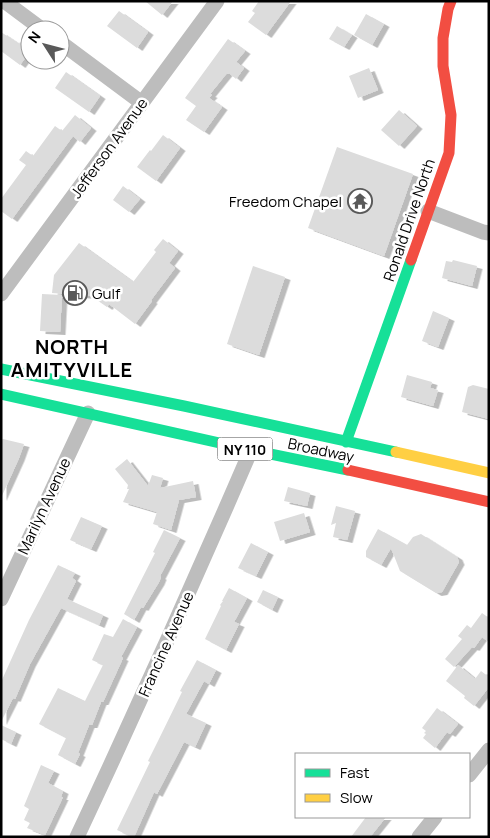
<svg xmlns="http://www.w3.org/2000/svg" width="490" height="838" font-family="Manrope,sans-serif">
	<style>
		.building { fill: #dcdcdc; filter: url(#shadow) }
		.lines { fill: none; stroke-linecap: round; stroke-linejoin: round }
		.street { stroke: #bdbdbd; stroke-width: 15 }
		.fast { stroke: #16e098; stroke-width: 11 }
		.slow { stroke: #ffcf43; stroke-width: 11 }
		.jam { stroke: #f24e42; stroke-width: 11 }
		.labels { text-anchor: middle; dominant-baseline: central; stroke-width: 5; stroke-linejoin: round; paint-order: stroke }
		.shield { fill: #fff; stroke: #4c4c4c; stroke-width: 1 }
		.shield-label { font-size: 14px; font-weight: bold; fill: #000 }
		.street-label { font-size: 15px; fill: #000; stroke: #fff }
		.poi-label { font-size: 15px; fill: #000; stroke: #fff; text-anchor: end }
		.district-label { font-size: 20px; font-weight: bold; letter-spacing: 1px; fill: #000; stroke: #fff }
	</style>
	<defs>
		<filter id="shadow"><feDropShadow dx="5.5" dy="3" stdDeviation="0" flood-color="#0004"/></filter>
	</defs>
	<rect width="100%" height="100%" fill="#fff"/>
	<path class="building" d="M145,1H173L162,15Z
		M259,1H291L266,35L248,22L255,13L252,11Z
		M119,11L148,32L137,48L107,26Z
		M366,14L384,24L372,45L354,35Z
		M337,26L352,35L344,47L329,39Z
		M1,32L19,44L20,42L30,49V51L20,65L1,51Z
		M228,39L245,51L236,62L244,68L236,79L229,73L228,74L227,73L210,94L212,95L209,98L222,107L204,132L186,120L196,106L185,98Z
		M369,68L378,90L358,98L349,76Z
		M66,72L100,96L89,112L55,88Z
		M399,110L417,126L399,146L381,130Z
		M75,115L91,128L80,142L73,136L12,219L1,211V199L26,165L19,160L26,151L33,156L55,126L62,131Z
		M163,135L180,148L156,181L137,167L150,150L151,151Z
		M337,147L413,174L384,256L308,228Z
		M123,186L140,199L129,212L113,200Z
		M163,239L178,251L169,263L175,268L151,300L152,301L135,324L109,304L107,307L91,296L52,293L54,275L79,243L133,282L156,252L154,250Z
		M453,260L477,266L472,286L442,278L446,261L452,262Z
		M253,266L285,277L259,355L227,344Z
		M42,294L62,295L60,332L40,331Z
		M433,311L449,318L438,347L422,341Z
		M407,375L432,382L430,388L438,390L433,406L401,397Z
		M473,385L489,389V419L462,412L468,387Z
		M3,439L24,444L19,458L1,498V440Z
		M127,459L148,486L152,475L163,478L160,488L193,481L196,497L179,500L171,530L153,524L157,512L123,502L129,489H127L128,485L115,469Z
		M288,487L310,493L307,506L284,501Z
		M336,506L355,511L347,540L333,537L336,523L331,525Z
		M304,513L310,532L280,541L274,522Z
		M81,517L102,526L91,549L70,540Z
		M378,529L407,545L413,537L421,534L457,557L459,562L442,592L436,593L400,571L391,548L381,565L366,557V551Z
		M164,530L180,538L160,576L161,577L159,582L143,608L141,607L134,620L124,614L155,553L153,552Z
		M251,543L268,552L256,576L238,568Z
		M58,565L75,573L72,578L76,581L67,599L103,615L99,625L61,608L30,664L15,699L13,698L1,722V682L29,620Z
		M229,588L247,598L234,622L239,624L226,650L205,639L221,606L220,605L223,601H222Z
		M263,590L278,597L272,610L257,602Z
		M482,613L489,618V642L482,637L474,648L472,647L454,667L445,659L462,639L458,636L467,625L471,628Z
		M123,619L137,627L121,657L123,658L103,702H101L92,725H89L78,753L80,754L75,764L58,755L66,738L39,724L58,688L85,701L103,665L92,660L104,634L113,637Z
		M197,660L216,670L209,684L204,681L186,714L206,723L195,747L184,742L157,794L154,792L134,837H132L117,830L150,762L148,761L157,743L182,692L180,691Z
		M458,665L475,679L481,671L489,677V687L474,706L464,698L465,696L446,681Z
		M437,708L458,724L450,734L447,732L435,748L423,738L426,734L424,733L426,731L422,728Z
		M1,725L16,732L11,744L1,739Z
		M41,765L54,771L48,783L63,791L61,797H63L45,835L27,828L30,823L24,820L29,809L24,806Z
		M366,817H386L370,837H351Z"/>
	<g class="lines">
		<path class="street" d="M4,1L43,30
			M60,42L142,103
			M428,211L483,232L489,233
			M1,294L217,1
			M1,599L88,413
			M469,775L489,750
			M77,837C137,709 195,580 251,450
			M419,837L435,817"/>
		<path class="fast" d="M1,369L184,406L396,452
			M1,394L251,450L348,470
			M346,442L411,260"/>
		<path class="slow" d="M396,452L489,473"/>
		<path class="jam" d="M411,260L449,153L451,115L443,66V38L448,9L451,1
			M348,470L489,502"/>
	</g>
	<defs>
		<symbol id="temple-ring" viewBox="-11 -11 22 22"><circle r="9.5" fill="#fff" stroke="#595959" stroke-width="1.5"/><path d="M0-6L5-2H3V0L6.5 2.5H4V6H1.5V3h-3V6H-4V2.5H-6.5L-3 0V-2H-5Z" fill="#595959"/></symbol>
		<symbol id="fuel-ring" viewBox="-11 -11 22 22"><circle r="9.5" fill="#fff" stroke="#595959" stroke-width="1.5"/><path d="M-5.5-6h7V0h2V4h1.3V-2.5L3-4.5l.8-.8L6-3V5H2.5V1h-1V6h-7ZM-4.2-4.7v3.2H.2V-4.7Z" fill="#595959"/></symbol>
	</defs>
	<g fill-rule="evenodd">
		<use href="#temple-ring" x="346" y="187" width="28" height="28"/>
		<use href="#fuel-ring" x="61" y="279" width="28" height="28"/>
	</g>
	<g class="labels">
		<rect class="shield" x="217.5" y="437.5" width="55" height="23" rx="4"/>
		<g class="shield-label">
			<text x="245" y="449">NY 110</text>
		</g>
		<g class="street-label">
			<text transform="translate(109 148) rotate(-54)">Jefferson Avenue</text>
			<text transform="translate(409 220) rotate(-71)">Ronald Drive North</text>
			<text transform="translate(321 450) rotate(12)">Broadway</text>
			<text transform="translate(44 506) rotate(-65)">Marilyn Avenue</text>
			<text transform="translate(166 644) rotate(-66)">Francine Avenue</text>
		</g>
		<g class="poi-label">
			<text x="342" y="201">Freedom Chapel</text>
			<text x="92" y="293" text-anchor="start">Gulf</text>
		</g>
		<g class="district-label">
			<text x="72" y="346">NORTH<tspan x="72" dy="23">AMITYVILLE</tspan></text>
		</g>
	</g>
	<rect width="490" height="838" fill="none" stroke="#000000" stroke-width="5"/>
	<rect x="295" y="753" width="175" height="65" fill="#ffffff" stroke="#999999"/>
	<rect x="305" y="769" width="25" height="8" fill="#16e098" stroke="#999999"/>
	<text x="340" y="778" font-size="15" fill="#000000">Fast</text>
	<rect x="305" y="794" width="25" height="8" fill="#ffcf43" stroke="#999999"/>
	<text x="340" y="803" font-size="15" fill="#000000">Slow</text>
	<g transform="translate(45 45) rotate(306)"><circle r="24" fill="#ffffff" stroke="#999999"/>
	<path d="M0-4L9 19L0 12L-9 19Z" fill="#595959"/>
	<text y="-8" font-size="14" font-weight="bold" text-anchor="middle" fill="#000000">N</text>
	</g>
</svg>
